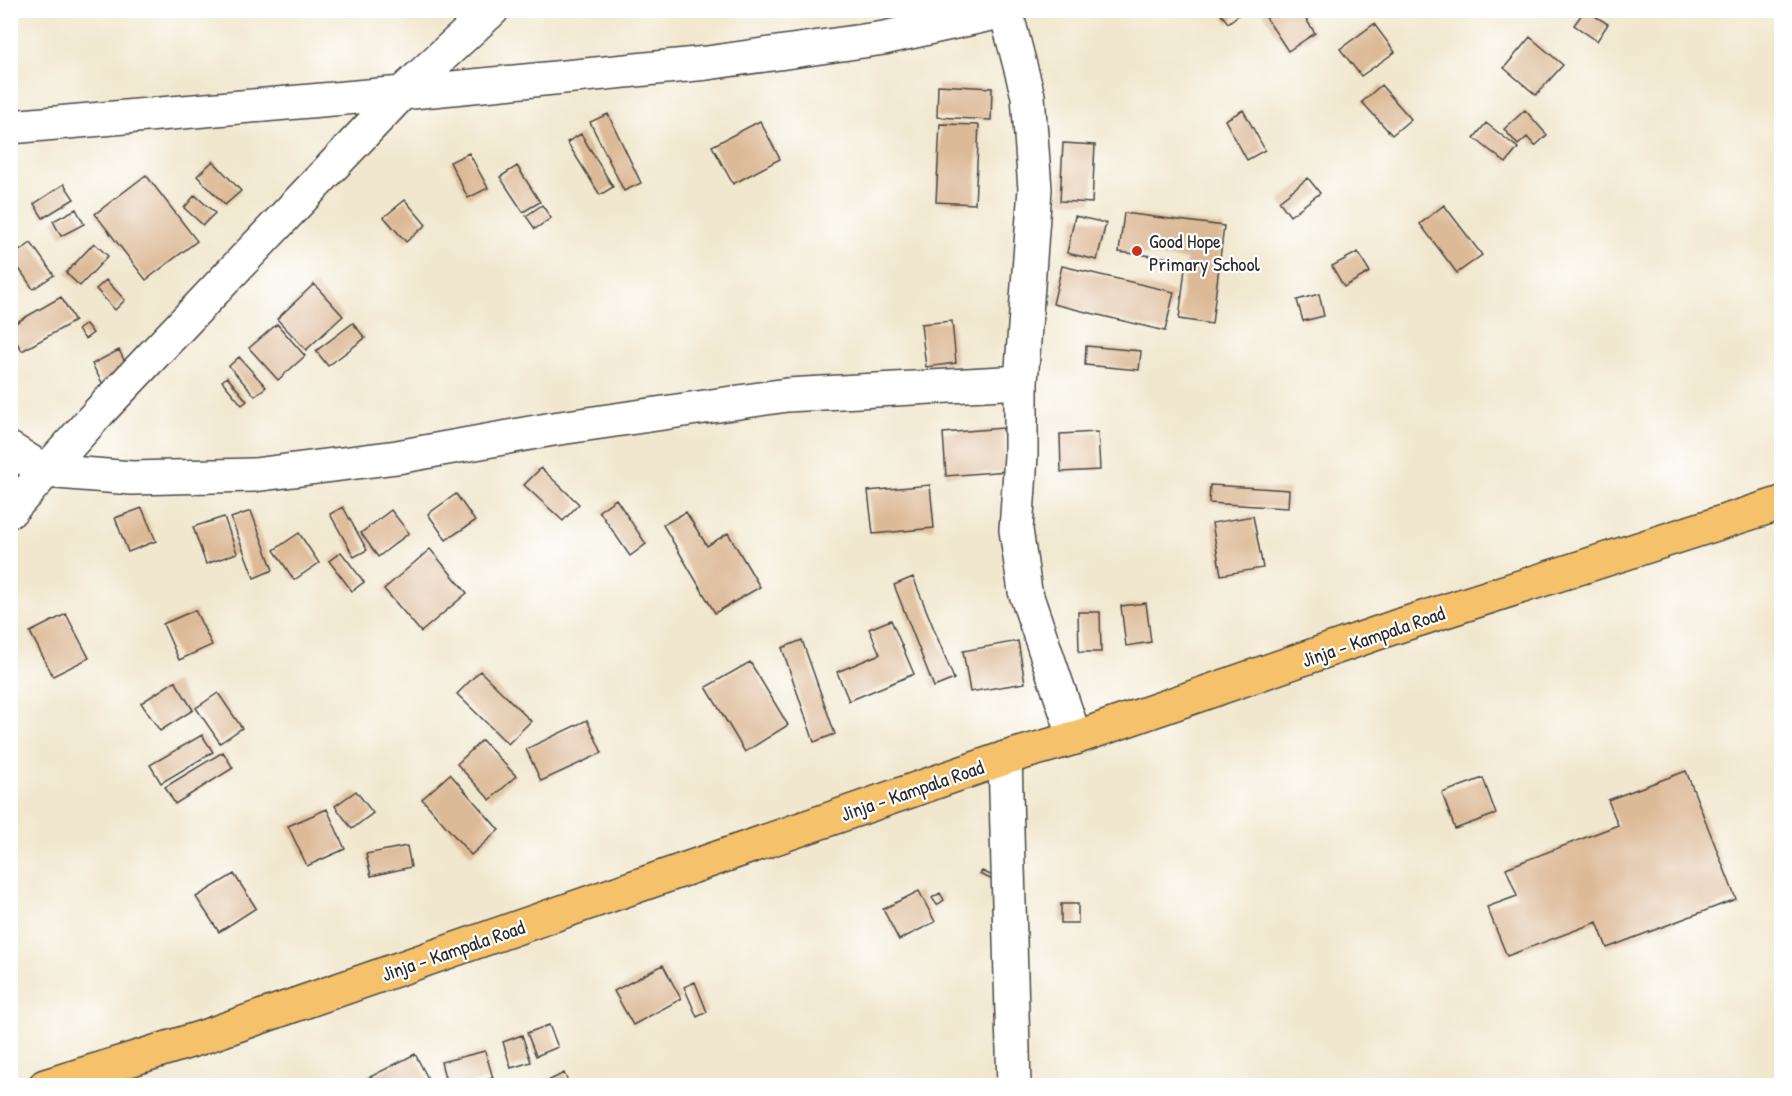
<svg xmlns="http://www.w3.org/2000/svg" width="1792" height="1096" font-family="'Patrick Hand',sans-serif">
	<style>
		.building { fill: #ddba97 }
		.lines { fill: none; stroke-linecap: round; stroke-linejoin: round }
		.street-casing { stroke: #494743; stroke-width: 36 }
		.highway-casing { stroke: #494743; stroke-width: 36 }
		.street { stroke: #fff; stroke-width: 33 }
		.highway { stroke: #f5c16b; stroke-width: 33 }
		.poi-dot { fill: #c8321e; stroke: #fff; stroke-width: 2 }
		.labels { text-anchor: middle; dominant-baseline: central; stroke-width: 4.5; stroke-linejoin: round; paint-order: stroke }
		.poi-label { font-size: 20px; fill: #2b2b2b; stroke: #fff; text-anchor: start }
		.street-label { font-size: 20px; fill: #2b2b2b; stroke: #fff }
	</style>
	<rect width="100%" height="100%" fill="#fff"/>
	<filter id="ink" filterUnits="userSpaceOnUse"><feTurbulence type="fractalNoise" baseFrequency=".0167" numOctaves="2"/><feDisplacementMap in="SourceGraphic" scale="12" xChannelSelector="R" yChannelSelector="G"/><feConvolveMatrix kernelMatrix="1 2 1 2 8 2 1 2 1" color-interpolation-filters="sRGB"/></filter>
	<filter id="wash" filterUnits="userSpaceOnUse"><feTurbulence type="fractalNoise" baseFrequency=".008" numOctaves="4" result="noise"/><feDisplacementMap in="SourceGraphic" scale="24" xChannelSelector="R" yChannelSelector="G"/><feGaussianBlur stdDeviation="1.35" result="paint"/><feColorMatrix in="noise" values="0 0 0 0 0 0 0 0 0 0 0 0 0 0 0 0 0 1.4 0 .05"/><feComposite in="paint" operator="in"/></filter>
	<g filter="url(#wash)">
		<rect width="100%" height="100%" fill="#f1e7ce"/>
		<g id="blocks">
			<path class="building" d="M1218,10H1239L1241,13L1228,23Z
				M1261,10H1300L1315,33L1288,51Z
				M1585,10L1608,24L1597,41L1574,25Z
				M1374,24L1395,52L1361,76L1340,49Z
				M1530,37L1563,65L1536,95L1504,68Z
				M938,85L992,88L991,120L937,117Z
				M1381,85L1411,119L1392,135L1362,102Z
				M1243,110L1265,150L1247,160L1225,120Z
				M1525,110L1547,135L1535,146L1527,137L1518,145L1504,129Z
				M608,114L641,183L624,191L590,122Z
				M760,121L780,159L733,184L712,146Z
				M1486,123L1518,148L1506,163L1474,138Z
				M940,124L979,125L975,204L936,202Z
				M581,134L613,187L600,195L567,142Z
				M1063,143L1095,145L1092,203L1060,201Z
				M469,153L488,188L468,198L450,162Z
				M213,161L241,191L225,205L197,176Z
				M517,166L540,202L523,212L500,177Z
				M146,175L197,241L146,280L95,214Z
				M1308,178L1320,193L1290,216L1279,201Z
				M64,184L74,199L43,218L34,204Z
				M195,195L215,213L203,225L184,208Z
				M405,200L426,225L406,242L384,217Z
				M542,205L551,218L535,229L526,216Z
				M1444,205L1482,255L1457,273L1420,224Z
				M76,209L84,224L61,236L53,221Z
				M1124,213L1224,226L1212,324L1179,319L1186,260L1119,252Z
				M1075,216L1106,223L1097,260L1067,253Z
				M31,243L54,275L33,289L11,257Z
				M94,243L108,256L80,286L66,273Z
				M1358,252L1370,272L1344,287L1332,266Z
				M1062,266L1174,292L1165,331L1053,304Z
				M106,280L125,300L115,310L96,289Z
				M314,284L343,316L306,350L277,319Z
				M1319,294L1324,316L1303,321L1297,300Z
				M61,297L75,321L22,351L10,331V326Z
				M952,321L956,363L926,367L921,324Z
				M353,323L365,338L328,366L316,351Z
				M86,324L93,333L85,339L78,330Z
				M277,324L305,356L278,380L249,348Z
				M1086,346L1141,351L1139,370L1085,365Z
				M119,350L132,376L106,390L92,364Z
				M239,357L266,387L255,396L229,366Z
				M227,377L247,401L242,405L222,381Z
				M1003,428L1007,471L946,476L943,433Z
				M1098,432L1100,470L1061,472L1060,434Z
				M541,468L579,504L563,521L524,485Z
				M930,485L934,528L873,534L868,491Z
				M1210,485L1289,490L1288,508L1209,503Z
				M456,494L475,521L446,540L428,514Z
				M616,499L646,544L630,556L599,511Z
				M343,507L367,550L354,557L330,514Z
				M142,508L156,541L128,552L115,518Z
				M391,510L409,533L378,557L361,533Z
				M251,511L273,570L254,578L231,518Z
				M686,512L707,546L728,533L760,587L715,613L663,525Z
				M1253,516L1263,568L1221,575L1212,523Z
				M224,517L237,553L206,564L193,527Z
				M299,533L319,563L294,580L274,550Z
				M430,549L467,593L421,632L384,589Z
				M341,552L364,582L352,591L329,561Z
				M913,577L954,679L934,687L894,585Z
				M1146,603L1151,642L1126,646L1121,606Z
				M195,610L212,645L179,660L163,624Z
				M1078,612H1100L1101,652H1079Z
				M66,614L89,658L53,676L30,632Z
				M891,620L914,674L849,701L837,672L880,654L869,629Z
				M802,640L835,734L814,742L782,648Z
				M1018,641L1025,683L970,692L963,651Z
				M750,662L788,725L745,752L706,687Z
				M480,671L531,721L508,744L457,694Z
				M175,681L193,710L160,731L141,703Z
				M218,693L242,728L220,743L196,708Z
				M587,720L602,753L541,781L526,749Z
				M202,735L213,752L161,783L150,765Z
				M482,740L516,776L490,800L457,764Z
				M223,752L233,768L175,804L165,787Z
				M1686,771L1736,899L1607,948L1597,922L1507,956L1487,907L1517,896L1506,868L1618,825L1608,800Z
				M450,774L499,830L471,855L422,799Z
				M1483,778L1496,814L1455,829L1442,793Z
				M356,791L373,813L352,829L335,806Z
				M327,809L345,849L307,866L288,826Z
				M407,846L411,867L371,876L366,854Z
				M982,871L999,879L997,882L980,874Z
				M234,874L256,908L219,932L196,897Z
				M919,891L935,922L899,940L883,909Z
				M940,893L944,900L937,905L932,898Z
				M1061,904H1078V923H1061Z
				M663,965L681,999L633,1025L614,991Z
				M695,982L707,1012L697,1017L684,987Z
				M549,1025L558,1047L536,1056L527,1033Z
				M522,1035L531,1062L511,1068L503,1042Z
				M485,1051L493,1078L464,1086H447L441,1062Z
				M415,1054L431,1084L369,1086L366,1079Z
				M564,1073L570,1086H545L544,1083Z"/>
		</g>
	</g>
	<g filter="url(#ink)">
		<use href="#blocks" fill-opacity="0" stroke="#494743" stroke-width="1.5"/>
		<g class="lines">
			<defs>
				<path id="street" d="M1006,12L1028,96L1035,189L1021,382V456L1016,530L1025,591L1075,738
					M10,127L402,93L707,63L884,38L1009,10
					M10,449L45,471L132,478L254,475L397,457L553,429L787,395L1021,382
					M10,511L99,412L402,93L492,10
					M1005,758L1014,1086"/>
				<path id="highway" d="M45,1086L200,1038L1005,758L1075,738L1395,627L1782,503"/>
			</defs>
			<use href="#street" class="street-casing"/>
			<use href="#highway" class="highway-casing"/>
			<use href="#street" class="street"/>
			<use href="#highway" class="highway"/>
		</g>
	</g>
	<circle class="poi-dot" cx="1137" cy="251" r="6"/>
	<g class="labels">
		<g class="poi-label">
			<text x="1149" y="240">Good Hope<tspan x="1149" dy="23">Primary School</tspan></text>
		</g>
		<g class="street-label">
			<text transform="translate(1373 636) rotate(-19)">Jinja - Kampala Road</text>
			<text transform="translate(912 790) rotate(-19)">Jinja - Kampala Road</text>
			<text transform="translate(453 950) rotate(-19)">Jinja - Kampala Road</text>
		</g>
	</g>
	<rect width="1792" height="1096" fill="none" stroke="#fff" stroke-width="36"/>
</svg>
